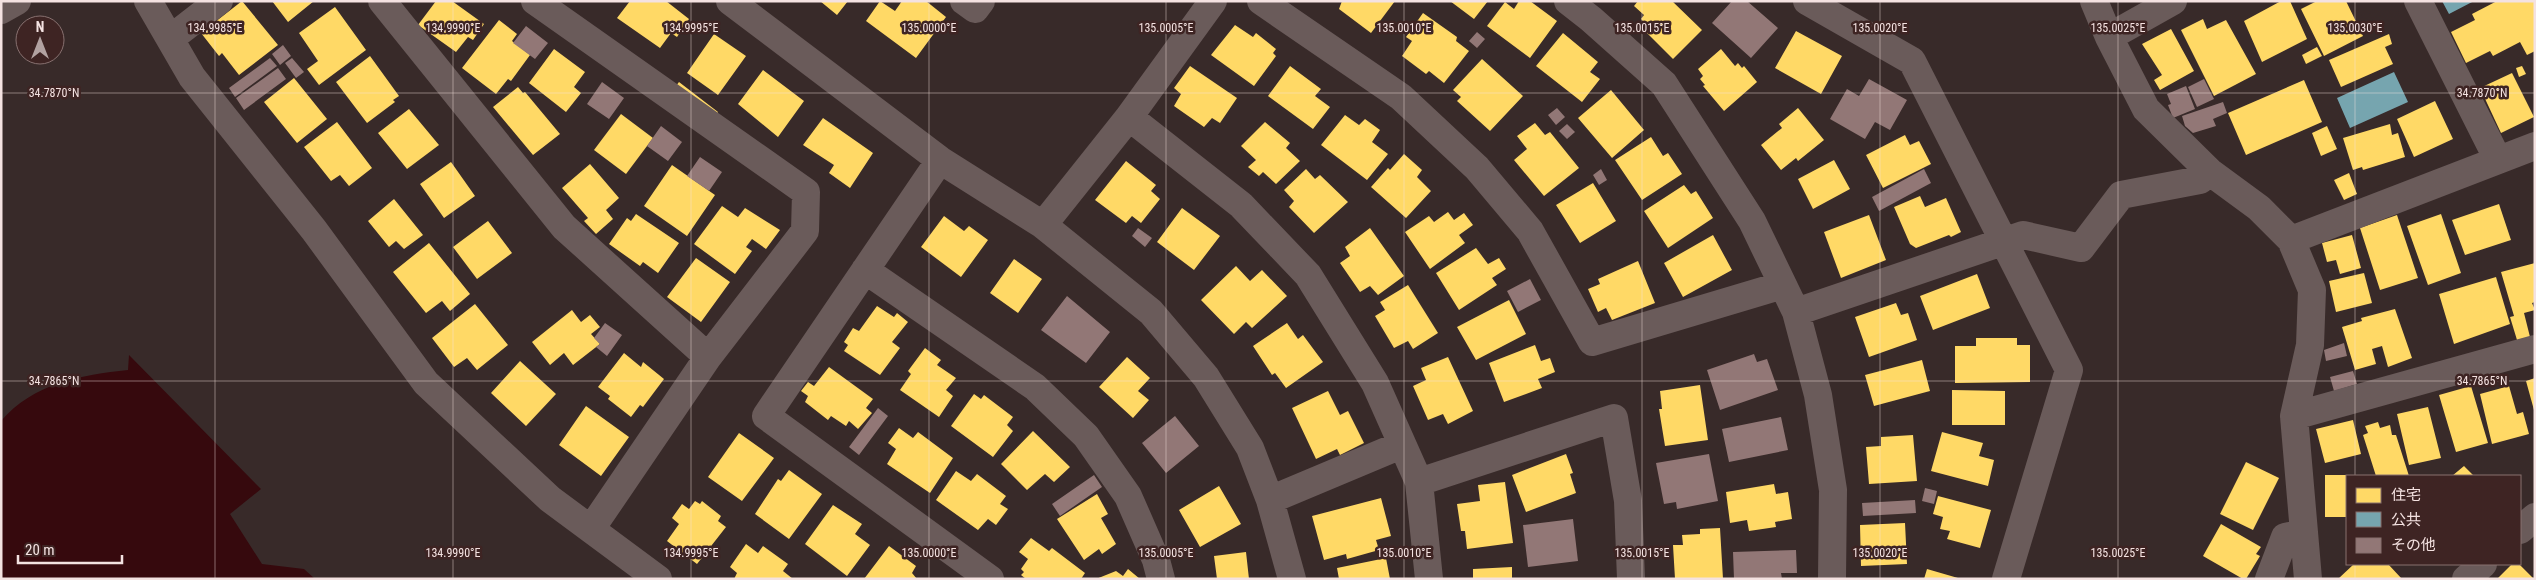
<svg xmlns="http://www.w3.org/2000/svg" width="2536" height="580" font-family="'Roboto Condensed','Noto Sans JP',sans-serif">
	<style>
		.water { fill: #36090d }
		.homes { fill: #ffd966 }
		.public { fill: #76a5af }
		.building { fill: #927776 }
		.lines { fill: none; stroke-linecap: round; stroke-linejoin: round }
		.minor { stroke: #6a5b5a; stroke-width: 28 }
		.ticks { fill: none; stroke: #f4e2e1; stroke-width: 1; stroke-opacity: 0.45 }
		.ticks-label { font-size: 12px; text-anchor: middle; fill: #f4e2e1; stroke: #3e2423; stroke-width: 5; stroke-linejoin: round; paint-order: stroke }
	</style>
	<rect width="100%" height="100%" fill="#382a29"/>
	<path class="water" d="M129,355L261,489L230,514L262,564L304,569L315,579H1V421C34,383 81,375 128,370Z"/>
	<path class="homes" d="M242,1L278,45L239,75L222,53L219,56L201,33Z
		M272,1H314L288,22Z
		M436,1H452L484,24L473,40L468,37L456,52L418,25Z
		M630,1H666L689,19L677,37L671,33L660,48L617,18Z
		M820,1H848L837,15Z
		M880,1L895,11L902,1H926L946,17L916,58L866,21Z
		M1342,1H1395L1371,33L1339,9Z
		M1450,1H1488L1474,19Z
		M1519,1H1530L1557,21L1530,58L1487,26L1505,2L1514,9Z
		M1638,1H1672L1702,30L1673,59L1643,29L1647,25L1641,19L1644,15L1634,6Z
		M2281,1H2290L2307,39L2262,62L2244,21Z
		M2317,1H2346L2363,36L2324,56L2301,9Z
		M2497,1H2535V51L2527,55L2520,42L2493,56L2490,51L2466,63L2451,32L2475,20L2472,14Z
		M335,7L366,50L319,85L307,69L318,61L299,33Z
		M1423,13L1457,37L1456,41L1469,51L1444,83L1429,71L1426,74L1402,56L1412,41L1406,37Z
		M2203,19L2207,29L2226,20L2256,74L2214,96L2181,30Z
		M499,20L517,34L512,41L530,55L511,81L508,79L496,94L462,68Z
		M1235,25L1253,37L1256,33L1276,49L1273,53L1276,56L1254,86L1211,55Z
		M2171,29L2194,71L2160,90L2154,80L2162,75L2142,44Z
		M1796,31L1842,56L1821,94L1775,68Z
		M1563,33L1598,62L1590,72L1600,79L1582,102L1536,66Z
		M714,34L746,56L718,95L687,73Z
		M2389,34L2392,44L2385,47L2393,64L2341,87L2329,60Z
		M2317,47L2322,56L2306,64L2302,55Z
		M554,49L585,72L574,87L581,93L566,112L529,83Z
		M1721,49L1735,66L1738,63L1742,68L1744,66L1757,82L1724,111L1703,86L1705,85L1700,79L1703,76L1698,69Z
		M370,56L399,96L393,100L395,102L367,123L336,82Z
		M1482,59L1523,96L1490,131L1457,101L1461,97L1453,90Z
		M1190,66L1237,98L1220,123L1212,118L1204,127L1174,106L1181,94L1174,88Z
		M1290,66L1321,89L1315,96L1330,107L1313,129L1268,96Z
		M2522,66L2526,74L2519,77L2516,68Z
		M763,70L804,101L778,137L738,104Z
		M2512,73L2534,117L2501,133L2480,88Z
		M294,78L327,119L297,143L264,102Z
		M2304,80L2322,122L2246,155L2228,113Z
		M679,82L718,112L712,122L672,91Z
		M518,87L523,93L525,92L560,134L533,155L493,107Z
		M1611,90L1644,130L1612,158L1578,118Z
		M2435,101L2453,139L2414,157L2397,119Z
		M1798,108L1824,140L1798,161L1796,158L1781,170L1761,145L1782,128L1779,124Z
		M409,109L439,145L407,169L378,133Z
		M621,114L653,138L626,174L594,150Z
		M1345,115L1359,125L1365,119L1380,130L1372,142L1388,154L1367,180L1321,145Z
		M823,118L873,153L850,188L829,173L834,165L803,145Z
		M337,122L372,168L349,186L340,175L331,181L304,147Z
		M1265,122L1290,143L1286,148L1300,161L1276,184L1263,172L1259,176L1248,167L1256,160L1241,146Z
		M1535,123L1545,135L1550,132L1579,168L1544,196L1514,160L1527,149L1517,136Z
		M2390,124L2392,135L2398,133L2405,157L2363,170L2362,167L2353,170L2343,138Z
		M2327,126L2337,149L2321,156L2312,133Z
		M1905,135L1910,145L1919,141L1931,164L1883,188L1866,155Z
		M1651,137L1663,156L1668,153L1682,174L1642,200L1615,160Z
		M1404,154L1422,170L1417,177L1431,191L1406,218L1371,187L1388,168L1390,170Z
		M1834,160L1850,189L1813,209L1798,179Z
		M1126,161L1156,185L1151,191L1160,199L1141,223L1132,216L1126,223L1095,200Z
		M451,162L475,196L444,218L420,184Z
		M590,164L619,198L606,210L613,219L596,234L584,221L588,218L562,188Z
		M672,165L715,195L687,236L644,206Z
		M1306,169L1315,179L1320,175L1348,202L1314,233L1289,207L1294,201L1284,190Z
		M2349,173L2357,194L2344,200L2334,180Z
		M1593,183L1616,221L1580,243L1556,205Z
		M1684,185L1691,194L1696,191L1713,218L1668,248L1644,211Z
		M1920,196L1925,207L1946,198L1961,232L1951,237L1949,235L1916,248L1910,244L1894,207Z
		M394,199L423,235L404,249L396,241L389,247L368,221Z
		M2499,204L2511,240L2465,255L2452,220Z
		M722,206L738,217L745,208L780,230L766,249L752,239L746,247L752,251L735,274L694,244Z
		M1182,208L1220,236L1194,270L1157,242Z
		M1448,212L1454,220L1464,213L1473,225L1459,235L1465,243L1430,269L1405,232L1429,216L1434,222Z
		M636,214L679,243L658,273L643,262L640,266L609,244L627,218L631,221Z
		M2441,214L2461,273L2428,285L2407,226Z
		M1869,215L1886,260L1841,278L1824,232Z
		M2397,215L2418,278L2380,290L2360,228Z
		M944,216L964,231L969,226L988,240L961,277L921,247Z
		M488,221L512,253L477,279L453,247Z
		M1370,228L1404,276L1378,295L1370,286L1360,292L1340,263L1350,256L1345,247Z
		M1713,235L1732,270L1683,297L1664,263Z
		M2352,235L2361,268L2340,274L2336,260L2327,262L2322,243Z
		M429,243L470,294L450,311L442,301L426,313L393,272Z
		M1476,248L1488,264L1499,258L1506,269L1492,278L1497,285L1459,310L1436,273Z
		M696,258L730,282L701,322L667,297Z
		M1014,259L1042,279L1018,313L990,293Z
		M1638,261L1655,303L1612,320L1606,308L1598,312L1588,289L1600,284L1598,279Z
		M2535,263V302L2532,303L2535,310L2524,313L2530,337L2517,340L2510,317L2514,316L2501,272Z
		M1236,266L1250,281L1262,270L1287,296L1252,328L1246,322L1234,334L1201,300Z
		M2364,273L2372,303L2336,312L2329,281Z
		M1977,274L1990,308L1933,330L1920,296Z
		M2496,277L2510,324L2454,344L2439,294Z
		M1408,285L1438,333L1413,349L1408,341L1394,348L1375,316L1385,310L1380,302Z
		M1509,300L1526,334L1476,360L1457,327Z
		M1896,303L1901,315L1908,313L1917,340L1869,357L1855,317Z
		M475,304L508,345L477,370L467,358L454,367L432,338Z
		M877,306L894,317L897,313L908,322L892,342L900,348L880,375L844,351L848,345L844,342L853,328L859,331Z
		M2395,309L2412,358L2388,367L2382,346L2372,349L2376,364L2355,370L2342,327L2362,321L2361,318Z
		M572,310L581,322L590,315L600,327L591,334L600,344L573,365L564,353L550,365L532,342Z
		M1287,323L1298,339L1303,335L1323,362L1286,388L1275,373L1272,375L1253,346Z
		M1976,338H2017V345H2030V382L1955,383V346H1976Z
		M1535,345L1541,361L1550,358L1555,372L1538,379L1542,388L1504,402L1489,363Z
		M925,348L941,360L937,365L956,378L946,390L953,396L939,417L900,390L911,374L908,371Z
		M624,353L641,367L643,362L664,379L643,407L640,405L631,417L608,399L610,396L598,387Z
		M1127,357L1150,378L1138,391L1149,400L1133,418L1099,387Z
		M1448,357L1473,411L1448,424L1443,414L1428,420L1413,386L1426,380L1421,368Z
		M1922,360L1930,391L1874,406L1865,375Z
		M520,361L556,394L526,426L491,393Z
		M829,367L873,399L866,408L872,413L858,429L849,421L846,426L831,416L828,420L805,402L808,396L801,391L808,382L814,386Z
		M2535,378V410H2534L2526,381Z
		M1700,385L1708,440L1665,446L1659,409H1662L1660,391Z
		M2471,386L2488,443L2456,452L2439,395Z
		M2509,386L2517,414L2523,412L2529,434L2492,444L2480,394Z
		M1952,390L2005,391V425H1952Z
		M1328,391L1340,415L1348,411L1364,443L1340,455L1337,449L1316,459L1292,408Z
		M974,394L981,399L984,395L1013,417L1007,425L1013,431L993,457L951,426Z
		M586,406L629,437L601,476L559,445Z
		M2428,407L2441,458L2409,465L2397,414Z
		M2353,420L2361,454L2325,463L2316,429Z
		M2378,422L2380,428L2390,425L2392,435H2396L2409,476H2376L2363,435L2368,433L2365,426Z
		M899,428L913,438L918,432L953,458L930,493L887,464L896,449L888,443Z
		M1033,431L1070,467L1054,482L1045,474L1027,490L1001,464Z
		M1942,432L1983,443L1979,456L1994,460L1988,486L1931,471Z
		M739,433L774,458L742,501L708,477Z
		M1913,435L1917,481L1869,484L1866,447L1881,446V437Z
		M1566,454L1573,473L1570,474L1576,493L1526,512L1512,475Z
		M2246,462L2279,478L2253,530L2220,514Z
		M2464,466L2474,476H2452Z
		M789,470L822,494L789,539L755,514L778,479L781,481Z
		M956,471L971,481L977,474L1006,496L1000,504L1008,509L996,525L988,519L978,530L936,500Z
		M2325,475H2347V517H2325Z
		M1505,482L1513,543L1467,549L1465,531H1461L1457,504L1480,501L1478,485Z
		M1774,484L1776,494L1788,492L1792,519L1775,522L1776,527L1749,531L1747,520L1730,523L1726,492Z
		M1219,486L1241,524L1200,547L1179,510Z
		M1097,494L1108,514L1101,518L1116,544L1102,554L1099,549L1084,560L1057,519Z
		M1938,496L1991,510L1980,548L1947,539L1950,531L1940,529L1943,517L1933,514Z
		M1381,498L1391,536L1376,540L1379,550L1347,559L1346,554L1324,560L1312,516Z
		M695,501L700,504L702,501L721,516L718,521L726,527L697,564L667,541L679,524L672,518L682,504L689,509Z
		M833,505L862,524L855,534L870,545L847,576L805,544Z
		M1905,523L1907,564L1861,566L1860,525Z
		M2221,524L2261,547L2256,554L2260,556L2246,579H2243L2203,556Z
		M1720,528L1723,579H1675L1673,545H1683L1682,535L1700,534V529Z
		M1031,538L1049,551L1052,548L1085,573L1081,579H1026L1021,575L1024,572L1021,569L1028,559L1019,552Z
		M746,544L758,553L763,546L788,564L783,571L793,579H734L737,573L730,567Z
		M889,546L916,566L912,573L917,579H864Z
		M1246,552L1249,579H1217L1214,556Z
		M1386,558L1390,579H1339L1337,568Z
		M2354,564H2388L2402,579H2338Z
		M2512,564H2519L2534,579H2497Z
		M1512,567V579H1473V569Z
		M1128,569L1140,579H1096L1116,571L1123,576Z
		M1927,569L1958,578V579H1924Z"/>
	<path class="public" d="M2442,1H2474L2449,14Z
		M2394,72L2408,102L2350,128L2337,98Z"/>
	<path class="building" d="M1732,1H1747L1778,28L1751,58L1712,23Z
		M526,26L548,43L535,59L513,43Z
		M1477,32L1485,39L1477,48L1469,41Z
		M283,45L291,56L280,65L272,54Z
		M270,58L277,66L235,97L229,88Z
		M292,58L304,72L296,78L285,63Z
		M278,68L286,79L244,110L236,98Z
		M1869,79L1907,100L1890,130L1875,122L1865,139L1830,119L1847,89L1859,96Z
		M2204,79L2214,99L2197,107L2188,87Z
		M602,82L624,98L609,119L587,104Z
		M2186,86L2195,109L2173,118L2168,105L2171,104L2167,94Z
		M2223,102L2227,113L2213,119L2216,126L2193,133L2185,126L2182,116Z
		M1557,108L1565,117L1556,125L1548,115Z
		M1567,124L1575,132L1567,139L1559,131Z
		M661,126L682,142L668,161L647,146Z
		M700,157L722,172L709,191L687,176Z
		M1601,169L1607,180L1599,185L1593,175Z
		M1924,169L1931,183L1879,211L1872,197Z
		M1138,228L1152,238L1145,247L1132,236Z
		M1530,279L1541,300L1518,312L1507,291Z
		M1067,296L1110,332L1086,363L1041,330Z
		M605,323L622,335L607,356L596,347L600,344L594,338Z
		M2344,343L2347,356L2326,361L2324,350Z
		M1754,354L1757,362L1767,359L1778,390L1720,410L1707,370Z
		M2353,371L2357,384L2334,391L2330,377Z
		M878,408L888,416L859,455L849,447Z
		M1175,416L1199,446L1166,473L1142,443Z
		M1781,417L1788,450L1729,462L1722,429Z
		M1709,454L1718,501L1677,509L1676,502L1664,504L1656,463Z
		M1094,475L1102,487L1060,516L1052,504Z
		M1925,488L1937,491L1934,504L1922,501Z
		M1915,500L1916,513L1863,516L1862,503Z
		M1573,519L1578,561L1528,567L1523,525Z
		M1796,550L1797,573H1781L1782,579H1734L1733,552Z"/>
	<g class="lines">
		<path class="minor" d="M148,1L192,77L314,230L426,383L550,499L658,579
			M382,1L564,227L708,357
			M535,1L806,192L805,231L708,357L591,529
			M730,1L940,160L1043,225L1151,312L1206,377L1250,448L1270,500L1292,579
			M964,1L975,9L981,1
			M1261,1L1401,97L1477,168L1530,231L1592,342L1783,285
			M1568,1L1591,19L1664,84L1752,221L1796,312L1818,395L1833,490L1832,579
			M1807,1L1912,61L2069,370L2006,579
			M2094,1L2109,37L2146,109L2210,172L2259,208L2291,240L2312,290L2310,345L2294,416L2308,579
			M2418,1L2498,160
			M1,10L17,1
			M2109,37L2173,1
			M170,39L219,1
			M1129,117L1241,205L1308,275L1375,383L1419,482L1429,579
			M940,160L766,416L990,579
			M1043,225L1129,117L1213,1
			M2291,240L2535,146
			M865,270L1035,387L1086,436L1128,496L1156,560L1161,579
			M1796,312L2023,235L2081,248L2121,195L2200,180L2210,172
			M2294,416L2535,349
			M1419,482L1614,418L1628,501L1631,579
			M1270,500L1401,445
			M2520,530L2535,517
			M2269,579L2285,537L2304,533
			M2466,579L2483,564"/>
	</g>
	<path class="ticks" d="M215,1V579M453,1V579M691,1V579M929,1V579M1166,1V579M1404,1V579M1642,1V579M1880,1V579M2118,1V579M2355,1V476M1,93H2535M1,381H2535M2355,564V579"/>
	<g class="ticks-label">
		<text x="215" y="32">134.9985°E</text>
		<text x="453" y="32">134.9990°E</text>
		<text x="691" y="32">134.9995°E</text>
		<text x="929" y="32">135.0000°E</text>
		<text x="1166" y="32">135.0005°E</text>
		<text x="1404" y="32">135.0010°E</text>
		<text x="1642" y="32">135.0015°E</text>
		<text x="1880" y="32">135.0020°E</text>
		<text x="2118" y="32">135.0025°E</text>
		<text x="2355" y="32">135.0030°E</text>
		<text x="54" y="97">34.7870°N</text>
		<text x="2482" y="97">34.7870°N</text>
		<text x="54" y="385">34.7865°N</text>
		<text x="2482" y="385">34.7865°N</text>
		<text x="453" y="557">134.9990°E</text>
		<text x="691" y="557">134.9995°E</text>
		<text x="929" y="557">135.0000°E</text>
		<text x="1166" y="557">135.0005°E</text>
		<text x="1404" y="557">135.0010°E</text>
		<text x="1642" y="557">135.0015°E</text>
		<text x="1880" y="557">135.0020°E</text>
		<text x="2118" y="557">135.0025°E</text>
	</g>
	<rect width="2536" height="580" fill="none" stroke="#f4e2e1" stroke-width="5"/>
	<rect x="2346" y="475" width="175" height="90" fill="#3e2423" stroke="#87706f"/>
	<rect x="2356" y="488" width="25" height="15" fill="#ffd966" stroke="#87706f"/>
	<text x="2391" y="500" font-size="15" fill="#f4e2e1">住宅</text>
	<rect x="2356" y="512" width="25" height="15" fill="#76a5af" stroke="#87706f"/>
	<text x="2391" y="525" font-size="15" fill="#f4e2e1">公共</text>
	<rect x="2356" y="538" width="25" height="15" fill="#927776" stroke="#87706f"/>
	<text x="2391" y="550" font-size="15" fill="#f4e2e1">その他</text>
	<g transform="translate(40 40)"><circle r="24" fill="#3e2423" stroke="#87706f"/>
	<path d="M0-4L9 19L0 12L-9 19Z" fill="#b2a2a1"/>
	<text y="-8" font-size="14" font-weight="bold" text-anchor="middle" fill="#f4e2e1">N</text>
	</g>
	<path d="M18 555v8h104v-8" fill="none" stroke="#f4e2e1" stroke-width="2.5"/>
	<text x="25" y="555" font-size="15" fill="#f4e2e1" stroke="#3e2423" stroke-width="4" paint-order="stroke">20 m</text>
</svg>
